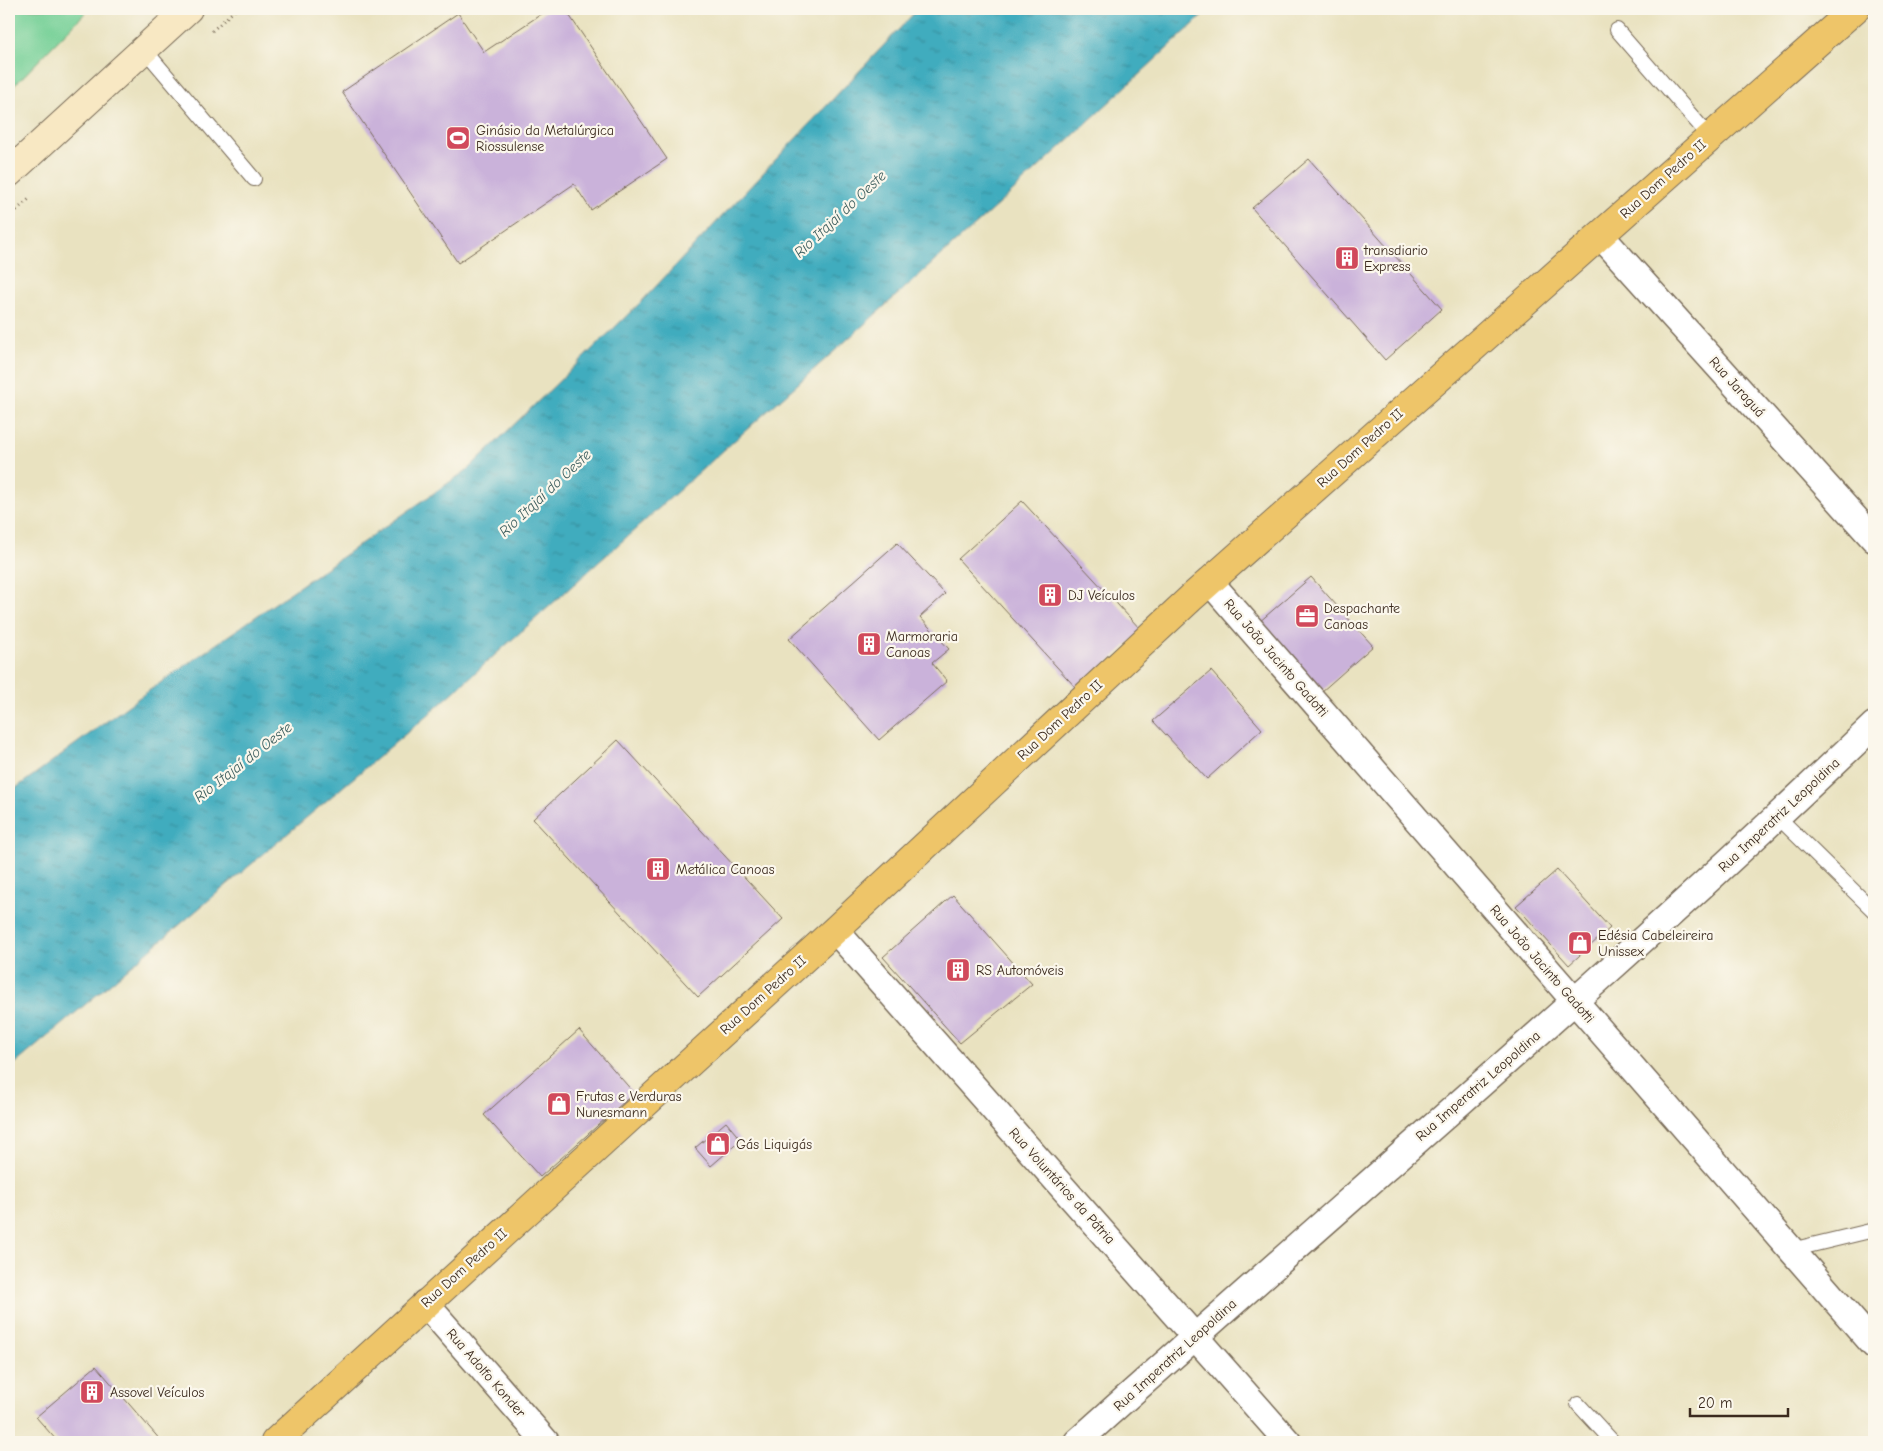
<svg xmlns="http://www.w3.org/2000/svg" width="1883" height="1451" font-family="'Comic Neue',sans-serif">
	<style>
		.pitch { fill: #76d097; stroke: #587d5a }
		.water { fill: url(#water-ripples); stroke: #3e6b6e }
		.building { fill: #cab2da }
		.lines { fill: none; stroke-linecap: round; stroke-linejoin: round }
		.lane-casing { stroke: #786a57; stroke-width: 16 }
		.street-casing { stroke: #786a57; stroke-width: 29 }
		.secondary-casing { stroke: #786a57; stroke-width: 30 }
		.primary-casing { stroke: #786a57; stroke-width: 30 }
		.path { stroke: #786a57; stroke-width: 3; stroke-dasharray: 1 4; stroke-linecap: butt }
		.lane { stroke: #fff; stroke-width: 14 }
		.street { stroke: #fff; stroke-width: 26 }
		.secondary { stroke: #f8e8c3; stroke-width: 28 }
		.primary { stroke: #eec569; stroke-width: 28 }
		.labels { text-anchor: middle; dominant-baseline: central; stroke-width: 4.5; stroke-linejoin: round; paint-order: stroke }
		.poi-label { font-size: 14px; fill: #3b2a1e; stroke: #fbf7ec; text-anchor: start }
		.street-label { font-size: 14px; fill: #3b2a1e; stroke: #fbf7ec }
		.water-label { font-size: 15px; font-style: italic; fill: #3d5e5e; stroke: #fbf7ec }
	</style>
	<defs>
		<pattern id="water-ripples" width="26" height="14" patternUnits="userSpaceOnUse" patternTransform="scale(1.25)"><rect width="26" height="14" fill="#40acbe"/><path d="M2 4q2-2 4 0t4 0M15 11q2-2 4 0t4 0" fill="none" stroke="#378c9a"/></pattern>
	</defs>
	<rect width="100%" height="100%" fill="#fbf7ec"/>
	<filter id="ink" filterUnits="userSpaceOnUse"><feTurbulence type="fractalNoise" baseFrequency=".02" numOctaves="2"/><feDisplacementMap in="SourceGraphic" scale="10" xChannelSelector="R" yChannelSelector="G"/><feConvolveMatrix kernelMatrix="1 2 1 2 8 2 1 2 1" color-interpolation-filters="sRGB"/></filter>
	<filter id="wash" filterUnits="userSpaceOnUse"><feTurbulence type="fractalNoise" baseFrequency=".0096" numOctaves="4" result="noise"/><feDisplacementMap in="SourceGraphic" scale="20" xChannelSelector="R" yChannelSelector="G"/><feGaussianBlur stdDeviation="1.12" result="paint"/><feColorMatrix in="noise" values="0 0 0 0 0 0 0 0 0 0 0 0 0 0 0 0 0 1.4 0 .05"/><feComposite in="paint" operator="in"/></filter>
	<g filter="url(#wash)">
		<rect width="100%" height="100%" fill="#e9e2c0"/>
		<path class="pitch" d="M9,9H89L9,91Z"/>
		<path class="water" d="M918,9H1210L1011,193L428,715L9,1069V793L137,699L467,470L642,301Z"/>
		<g id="blocks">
			<path class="building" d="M549,9H565L667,159L591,210L574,184L458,263L342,92L458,13L484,52Z
				M1309,159L1442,309L1385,360L1252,208Z
				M1022,501L1142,631L1078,690L958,559Z
				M897,543L945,594L920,617L949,649L932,663L947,681L879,740L789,639Z
				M1311,577L1373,646L1321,692L1258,623Z
				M1211,671L1262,729L1207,779L1153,721Z
				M618,740L783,919L698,997L533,819Z
				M1557,870L1610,928L1569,965L1516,906Z
				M953,895L1032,984L960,1043L883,957Z
				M579,1030L634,1093L540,1177L484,1115Z
				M726,1122L741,1140L711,1166L695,1148Z
				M96,1366L162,1442H58L36,1417Z"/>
		</g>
	</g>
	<g filter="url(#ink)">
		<use href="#blocks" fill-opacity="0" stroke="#786a57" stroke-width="1"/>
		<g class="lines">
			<defs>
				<path id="lane" d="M1617,30L1710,137
					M144,49L254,179
					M1778,817L1874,911
					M1791,1250L1874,1230
					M1578,1404L1613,1442"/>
				<path id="street" d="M1600,235L1874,539
					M1210,582L1874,1345
					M835,930L1288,1442
					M425,1303L546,1442
					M1077,1442C1343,1203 1616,972 1874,725"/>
				<path id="secondary" d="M9,173L188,9"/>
				<path id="primary" d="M275,1442L835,930L1191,598L1855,9"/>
			</defs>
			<use href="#lane" class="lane-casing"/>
			<use href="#street" class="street-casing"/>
			<use href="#secondary" class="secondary-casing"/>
			<use href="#primary" class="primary-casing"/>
			<path class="path" d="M212,31L236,9
				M9,217L29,199"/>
			<use href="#lane" class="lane"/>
			<use href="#street" class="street"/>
			<use href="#secondary" class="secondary"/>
			<use href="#primary" class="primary"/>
		</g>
	</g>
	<defs>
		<symbol id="stadium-square" viewBox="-11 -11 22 22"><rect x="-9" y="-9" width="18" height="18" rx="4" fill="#d1495b" stroke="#fbf7ec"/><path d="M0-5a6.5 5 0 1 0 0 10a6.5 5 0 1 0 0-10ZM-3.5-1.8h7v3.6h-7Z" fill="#fff"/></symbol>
		<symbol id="building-square" viewBox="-11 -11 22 22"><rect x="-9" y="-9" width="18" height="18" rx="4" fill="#d1495b" stroke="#fbf7ec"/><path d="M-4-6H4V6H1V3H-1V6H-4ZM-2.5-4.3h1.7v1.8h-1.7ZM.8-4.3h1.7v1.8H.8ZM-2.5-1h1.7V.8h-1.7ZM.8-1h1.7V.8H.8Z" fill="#fff"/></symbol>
		<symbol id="office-square" viewBox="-11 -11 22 22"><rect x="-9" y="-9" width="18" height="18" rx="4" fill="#d1495b" stroke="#fbf7ec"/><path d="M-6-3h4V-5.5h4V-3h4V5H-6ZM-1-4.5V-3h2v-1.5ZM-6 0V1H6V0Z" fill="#fff"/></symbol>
		<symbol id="shop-square" viewBox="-11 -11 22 22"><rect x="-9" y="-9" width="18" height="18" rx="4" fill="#d1495b" stroke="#fbf7ec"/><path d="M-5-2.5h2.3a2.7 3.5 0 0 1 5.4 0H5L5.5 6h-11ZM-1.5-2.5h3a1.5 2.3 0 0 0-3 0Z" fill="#fff"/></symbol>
	</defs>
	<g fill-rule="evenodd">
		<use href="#stadium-square" x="444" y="124" width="28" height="28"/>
		<use href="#building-square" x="1333" y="244" width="28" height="28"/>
		<use href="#building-square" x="1036" y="581" width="28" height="28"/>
		<use href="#office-square" x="1293" y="602" width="28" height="28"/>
		<use href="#building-square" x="855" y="630" width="28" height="28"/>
		<use href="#building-square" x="644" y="855" width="28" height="28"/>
		<use href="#shop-square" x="1566" y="929" width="28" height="28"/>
		<use href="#building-square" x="944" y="956" width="28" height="28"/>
		<use href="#shop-square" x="545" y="1090" width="28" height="28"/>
		<use href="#shop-square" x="704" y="1130" width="28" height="28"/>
		<use href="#building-square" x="78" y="1378" width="28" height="28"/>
	</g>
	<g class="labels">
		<g class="poi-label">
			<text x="476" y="130">Ginásio da Metalúrgica<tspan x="476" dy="16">Riossulense</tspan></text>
			<text x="1364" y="250">transdiario<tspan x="1364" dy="16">Express</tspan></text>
			<text x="1068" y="595">DJ Veículos</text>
			<text x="1324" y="608">Despachante<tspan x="1324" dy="16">Canoas</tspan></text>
			<text x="886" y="636">Marmoraria<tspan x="886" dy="16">Canoas</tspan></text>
			<text x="676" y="869">Metálica Canoas</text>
			<text x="1598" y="935">Edésia Cabeleireira<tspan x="1598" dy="16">Unissex</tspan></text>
			<text x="976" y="970">RS Automóveis</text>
			<text x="576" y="1096">Frutas e Verduras<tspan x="576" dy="16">Nunesmann</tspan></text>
			<text x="736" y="1144">Gás Liquigás</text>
			<text x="110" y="1392">Assovel Veículos</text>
		</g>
		<g class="street-label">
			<text transform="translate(1663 179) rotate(-42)">Rua Dom Pedro II</text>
			<text transform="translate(1737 387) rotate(48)">Rua Jaraguá</text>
			<text transform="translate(1360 448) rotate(-42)">Rua Dom Pedro II</text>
			<text transform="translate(1276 658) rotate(49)">Rua João Jacinto Gadotti</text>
			<text transform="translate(1060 720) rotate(-43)">Rua Dom Pedro II</text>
			<text transform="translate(1779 815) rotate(-43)">Rua Imperatriz Leopoldina</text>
			<text transform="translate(1542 964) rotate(49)">Rua João Jacinto Gadotti</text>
			<text transform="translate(763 995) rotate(-42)">Rua Dom Pedro II</text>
			<text transform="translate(1478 1086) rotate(-41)">Rua Imperatriz Leopoldina</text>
			<text transform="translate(1062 1186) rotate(48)">Rua Voluntários da Pátria</text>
			<text transform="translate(464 1268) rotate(-42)">Rua Dom Pedro II</text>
			<text transform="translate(1175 1355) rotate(-42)">Rua Imperatriz Leopoldina</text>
			<text transform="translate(486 1373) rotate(49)">Rua Adolfo Konder</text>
		</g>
		<g class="water-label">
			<text transform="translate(840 214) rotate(-43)">Rio Itajaí do Oeste</text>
			<text transform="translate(545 493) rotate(-43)">Rio Itajaí do Oeste</text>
			<text transform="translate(243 762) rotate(-38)">Rio Itajaí do Oeste</text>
		</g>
	</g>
	<rect width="1883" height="1451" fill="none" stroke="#fbf7ec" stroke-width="30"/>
	<path d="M1690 1408v8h98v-8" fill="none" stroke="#3b2a1e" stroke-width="2.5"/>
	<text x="1698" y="1408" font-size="15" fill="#3b2a1e" stroke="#fbf7ec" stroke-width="4" paint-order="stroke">20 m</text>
</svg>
